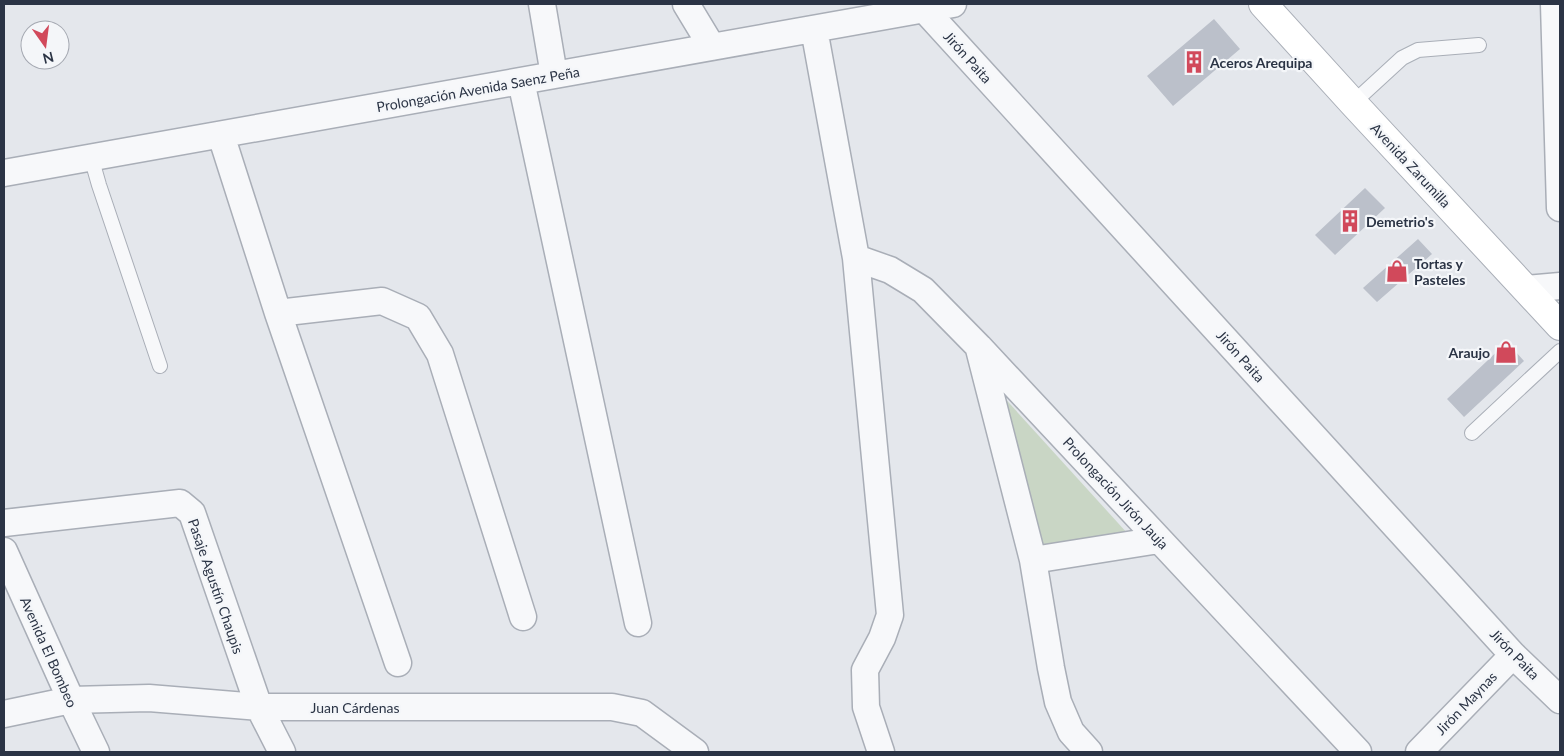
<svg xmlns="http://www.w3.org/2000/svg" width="1564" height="756" font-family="Lato,sans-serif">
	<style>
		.green { fill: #c9d6c5 }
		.building { fill: #bbc0ca }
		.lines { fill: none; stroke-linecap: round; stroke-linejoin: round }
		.lane-casing { stroke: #a9aeb7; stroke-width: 16 }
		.street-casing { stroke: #a9aeb7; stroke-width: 29 }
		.secondary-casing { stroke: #a9aeb7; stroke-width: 30 }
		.lane { stroke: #f7f8fa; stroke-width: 14 }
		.street { stroke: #f7f8fa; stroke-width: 26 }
		.secondary { stroke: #fff; stroke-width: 28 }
		.labels { text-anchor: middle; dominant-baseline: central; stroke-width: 4.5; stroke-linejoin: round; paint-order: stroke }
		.street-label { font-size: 14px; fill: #2b3445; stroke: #f4f6f9 }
		.poi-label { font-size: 14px; font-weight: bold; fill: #2b3445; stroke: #f4f6f9; text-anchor: start }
	</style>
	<rect width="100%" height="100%" fill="#e4e7ec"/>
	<path class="green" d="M1000,393L1128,534L1043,545Z"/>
	<path class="building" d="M1214,19L1240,49L1173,106L1147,76Z
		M1365,188L1385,208L1335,255L1315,235Z
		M1418,239L1432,254L1377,302L1363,288Z
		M1507,342L1524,361L1464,417L1447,399Z"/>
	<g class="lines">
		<defs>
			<path id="lane" d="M1353,103L1402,58L1418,50L1479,45
				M91,157L99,185L160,366
				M1472,433L1560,351"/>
			<path id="street" d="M542,4L554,75
				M686,4L712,47
				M1554,4L1560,208
				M924,9L1513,655L1560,700
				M814,29L856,258L890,615L882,638L865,670L866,707L881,752
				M521,81L638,623
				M221,135L278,313L398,663
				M4,173L953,4
				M856,258L890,270L923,290L979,347L1358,752
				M1526,289L1560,286
				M278,313L382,301L418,317L440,354L523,617
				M979,349L1033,560L1051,668L1058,702L1071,732L1089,752
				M4,523L180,503L192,513L259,707L282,752
				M4,551L71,700L96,752
				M1033,560L1159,540
				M4,714L71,700L149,698L259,707H612L642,713L695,752
				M1419,752L1513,655"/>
			<path id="secondary" d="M1263,4L1353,103L1560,326"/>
		</defs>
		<use href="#lane" class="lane-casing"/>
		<use href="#street" class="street-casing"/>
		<use href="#secondary" class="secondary-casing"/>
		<use href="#lane" class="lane"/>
		<use href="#street" class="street"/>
		<use href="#secondary" class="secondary"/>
	</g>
	<defs>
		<symbol id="building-bare" viewBox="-9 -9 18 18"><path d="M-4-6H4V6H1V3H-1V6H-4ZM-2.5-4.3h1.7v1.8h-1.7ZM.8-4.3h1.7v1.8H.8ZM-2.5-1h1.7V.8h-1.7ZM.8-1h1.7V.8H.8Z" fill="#d1495b" stroke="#f4f6f9" stroke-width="2.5" paint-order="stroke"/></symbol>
		<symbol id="shop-bare" viewBox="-9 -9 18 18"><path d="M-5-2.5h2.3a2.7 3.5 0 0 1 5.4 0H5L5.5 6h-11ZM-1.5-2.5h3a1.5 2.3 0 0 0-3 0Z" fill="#d1495b" stroke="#f4f6f9" stroke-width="2.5" paint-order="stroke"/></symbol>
	</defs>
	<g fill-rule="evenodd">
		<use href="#building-bare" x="1178" y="46" width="32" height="32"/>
		<use href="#building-bare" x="1334" y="205" width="32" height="32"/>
		<use href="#shop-bare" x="1381" y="255" width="32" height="32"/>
		<use href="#shop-bare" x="1490" y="336" width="32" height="32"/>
	</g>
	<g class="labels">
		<g class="street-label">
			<text transform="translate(968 57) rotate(48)">Jirón Paita</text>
			<text transform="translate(478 89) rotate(-10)">Prolongación Avenida Saenz Peña</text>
			<text transform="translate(1411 165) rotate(47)">Avenida Zarumilla</text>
			<text transform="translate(1241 356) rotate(48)">Jirón Paita</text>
			<text transform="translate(1116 493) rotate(47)">Prolongación Jirón Jauja</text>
			<text transform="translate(216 586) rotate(71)">Pasaje Agustín Chaupis</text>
			<text transform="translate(49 652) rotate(66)">Avenida El Bombeo</text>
			<text transform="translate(1515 654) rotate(46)">Jirón Paita</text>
			<text transform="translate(1466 703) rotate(-46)">Jirón Maynas</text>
			<text x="355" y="707">Juan Cárdenas</text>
		</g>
		<g class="poi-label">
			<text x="1210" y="62">Aceros Arequipa</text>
			<text x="1366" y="221">Demetrio's</text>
			<text x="1414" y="263">Tortas y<tspan x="1414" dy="16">Pasteles</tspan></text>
			<text x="1490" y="352" text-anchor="end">Araujo</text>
		</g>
	</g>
	<rect width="1564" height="756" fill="none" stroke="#2b3445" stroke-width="10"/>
	<g transform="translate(45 45) rotate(166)"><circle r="24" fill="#f4f6f9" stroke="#a4a8b1"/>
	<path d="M0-4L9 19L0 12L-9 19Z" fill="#d1495b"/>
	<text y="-8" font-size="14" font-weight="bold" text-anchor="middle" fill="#2b3445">N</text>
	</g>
</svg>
